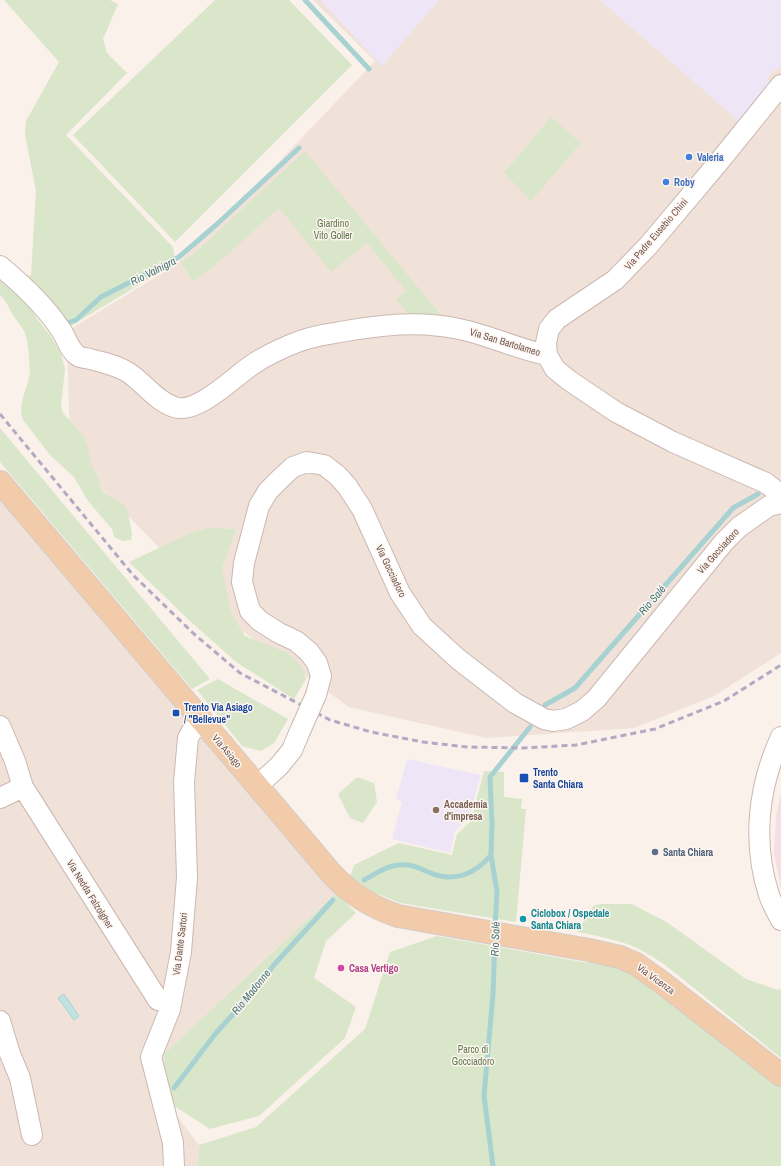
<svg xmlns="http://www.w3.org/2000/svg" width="781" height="1166" font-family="'Archivo Narrow',sans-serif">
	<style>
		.residential { fill: #f1e2d9 }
		.education { fill: #eee6f7 }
		.medical { fill: #f7dee5 }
		.green { fill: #dae6c9 }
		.water { fill: #c0e2e1; stroke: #a8d2d2 }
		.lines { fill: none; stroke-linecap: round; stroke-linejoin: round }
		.stream { stroke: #a8d2d2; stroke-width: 5 }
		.minor-casing { stroke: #cbb8b1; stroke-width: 22 }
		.major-casing { stroke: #d5cdca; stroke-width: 24 }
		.minor { stroke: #fff; stroke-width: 20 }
		.major { stroke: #f1cbaa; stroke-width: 22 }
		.rail { stroke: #b3a9c3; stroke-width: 3; stroke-dasharray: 6 4; stroke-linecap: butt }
		.minor-bridge-casing { stroke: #cbb8b1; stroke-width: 22; stroke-linecap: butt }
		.minor-bridge { stroke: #fff; stroke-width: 20 }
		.shop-dot { fill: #3f7fe0; stroke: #fdf6f0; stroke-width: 1.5 }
		.transit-dot { fill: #1a4fb4; stroke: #fdf6f0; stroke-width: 1.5 }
		.education-dot { fill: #8d6e63; stroke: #fdf6f0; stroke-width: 1.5 }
		.service-dot { fill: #5c6f8a; stroke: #fdf6f0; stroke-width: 1.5 }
		.culture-dot { fill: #0f9aa8; stroke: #fdf6f0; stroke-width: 1.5 }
		.hotel-dot { fill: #d1479c; stroke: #fdf6f0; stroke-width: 1.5 }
		.labels { text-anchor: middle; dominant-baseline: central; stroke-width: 3; stroke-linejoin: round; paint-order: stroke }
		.shop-label { font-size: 10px; font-weight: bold; fill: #366cbe; stroke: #fdf6f0; text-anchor: start }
		.park-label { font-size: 10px; fill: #5e764a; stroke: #fdf6f0 }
		.street-label { font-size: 10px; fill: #725750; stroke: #fdf6f0 }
		.transit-label { font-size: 10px; font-weight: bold; fill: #164399; stroke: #fdf6f0; text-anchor: start }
		.education-label { font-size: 10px; font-weight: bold; fill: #785e54; stroke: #fdf6f0; text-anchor: start }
		.service-label { font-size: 10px; font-weight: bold; fill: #4e5e75; stroke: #fdf6f0; text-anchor: start }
		.culture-label { font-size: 10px; font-weight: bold; fill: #0d838f; stroke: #fdf6f0; text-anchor: start }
		.hotel-label { font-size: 10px; font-weight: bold; fill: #b23c85; stroke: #fdf6f0; text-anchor: start }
		.water-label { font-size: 11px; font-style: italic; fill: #467575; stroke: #fdf6f0 }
	</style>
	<rect width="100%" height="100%" fill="#faf1ea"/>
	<path class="residential" d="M313,0H600L740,121L767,78L774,70L781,68V653L714,696L634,728L486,738L349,707L234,625L70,456L67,331L176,265L272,169L375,61Z
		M0,474L336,893L164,1054L165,1100L199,1145L198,1166H0Z"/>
	<path class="education" d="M323,0H439L382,66L322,2Z
		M600,0H781V68L774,70L767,78L771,83L740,122Z
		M407,759L481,775L469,817L455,831L450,853L392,839L402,802L396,799Z"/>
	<path class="medical" d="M781,791V891L774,853L776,816Z"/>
	<path class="green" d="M4,0H110L118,4L103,39L107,53L127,73L66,135L173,247L175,263L66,329L21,281L31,275L36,191L25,135L26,121L59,62Z
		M215,0H289L352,65L175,242L73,135Z
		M551,117L581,143L531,201L504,173Z
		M305,151L441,315H412L407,313L396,299L406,291L367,243L331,272L279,208L220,261L193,282L181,263L197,251Z
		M0,275L26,301L37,319L50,335L61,354L65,369L61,406L63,413L83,435L88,448L90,462L97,475L101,489L106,494L125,506L128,512L132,534L131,540L123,541L114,537L112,529L88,501L74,477L50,455L23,420C17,404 28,388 30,373C30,366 28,342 26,336C24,329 19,324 15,318C9,310 8,302 0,295Z
		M0,428L210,679L192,689L0,462Z
		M208,528L236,529L222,568L231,613L245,636L288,653L301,666L306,679L294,699L236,662L190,621L129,562L191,533Z
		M218,679L288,719L274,743L261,751L242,746L197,690Z
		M484,771L504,772V797L522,799L521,809H526L516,922L400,903L371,891L350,877L354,865L399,843L452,855L457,834L471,821Z
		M357,777L374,783L377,802L363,823L350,818L338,794Z
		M336,893L356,913L326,941L314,978L356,1007L345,1038L259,1116L210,1129L165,1100L164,1054Z
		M600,904H632L668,923L746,979L778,990L781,989V1058L664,964C653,957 642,950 630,945C613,939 595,935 577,932L593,906Z
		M437,936L588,963L591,955L609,961L653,987L781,1085V1166H198L199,1145L256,1127L365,1029L390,952Z"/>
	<path class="water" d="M64,994L79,1016L74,1020L58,998Z"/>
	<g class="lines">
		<path class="stream" d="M305,0L369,69
			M63,319L67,323L76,320L101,297L179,257L216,225L299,148
			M545,705L575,688L733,508L758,494
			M364,880C375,874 386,866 398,865C411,864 417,867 428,872C453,883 474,875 491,855
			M495,928L497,892L491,855L492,824L490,777L530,727
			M174,1088L216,1033L255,990L273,966L333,900
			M493,1166L484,1096L493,994L495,938"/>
		<defs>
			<path id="minor" d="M781,85L718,163L648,246L615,280L557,319L549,329L546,343L547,355L555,369L570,381L616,412L673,442L766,483L781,495
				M0,266C23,285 45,306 61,330C67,339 69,350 78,356C81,358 87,358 90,359C104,363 117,365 129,373C144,383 156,401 174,407C196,415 232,379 249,367C263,357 284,347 300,341C313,336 327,334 340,332C380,325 419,320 459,329C489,335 517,349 547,355
				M316,695L321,676L317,663L309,652L296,641L279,633L260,621L250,611L242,582L244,563L259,506L268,491L281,478L293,467L307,462L324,465L337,475L347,486L362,509L400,593L422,626L458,659L515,703L544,719L553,721L566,719L582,711L596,699L724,542L739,527L769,506L781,503
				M0,726L15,761L23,787L158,1000
				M781,737C758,787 752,842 769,895C772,904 777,912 781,920
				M257,786L279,766L292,750L300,731
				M0,798L23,787
				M0,1021L10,1054L20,1078L32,1135
				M174,1166L173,1143L151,1057L170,1009L181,952L187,877L184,782L188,738L192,731L203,721"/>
			<path id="major" d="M0,482L331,873C350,894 371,907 398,916L589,950L620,957L636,964L660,981L781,1075"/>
		</defs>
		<use href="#minor" class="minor-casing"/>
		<use href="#major" class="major-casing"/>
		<use href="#minor" class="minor"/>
		<use href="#major" class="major"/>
		<path class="rail" d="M0,414L133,575L194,634L240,673L330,720L371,732L423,742L467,747L524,748L576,745L655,729L724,701L781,665"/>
		<defs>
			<path id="minor-bridge" d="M300,731L316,695"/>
		</defs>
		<use href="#minor-bridge" class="minor-bridge-casing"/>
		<use href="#minor-bridge" class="minor-bridge"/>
	</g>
	<g class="shop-dot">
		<circle cx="689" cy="157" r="4"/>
		<circle cx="666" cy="182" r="4"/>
	</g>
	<g class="transit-dot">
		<rect x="172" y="709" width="8" height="8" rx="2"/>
		<rect x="519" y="773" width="10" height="10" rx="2"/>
	</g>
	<circle class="education-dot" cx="436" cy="810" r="4"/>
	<circle class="service-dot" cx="655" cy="852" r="4"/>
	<circle class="culture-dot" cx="523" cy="919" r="4"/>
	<circle class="hotel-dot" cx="341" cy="968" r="4"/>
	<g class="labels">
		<g class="shop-label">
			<text x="697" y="157">Valeria</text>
			<text x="674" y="182">Roby</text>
		</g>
		<g class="park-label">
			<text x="333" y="223">Giardino<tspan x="333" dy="12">Vito Goller</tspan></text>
			<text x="473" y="1049">Parco di<tspan x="473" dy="12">Gocciadoro</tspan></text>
		</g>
		<g class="street-label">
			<text transform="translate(656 234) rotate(-49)">Via Padre Eusebio Chini</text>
			<text transform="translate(505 342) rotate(17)">Via San Bartolameo</text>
			<text transform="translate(718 551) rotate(-48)">Via Gocciadoro</text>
			<text transform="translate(391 571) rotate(64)">Via Gocciadoro</text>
			<text transform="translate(227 751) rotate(50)">Via Asiago</text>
			<text transform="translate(90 894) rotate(58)">Via Nedda Falzolgher</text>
			<text transform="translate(180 944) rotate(-83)">Via Dante Sartori</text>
			<text transform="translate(656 979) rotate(36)">Via Vicenza</text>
		</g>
		<g class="transit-label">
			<text x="184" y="707">Trento Via Asiago<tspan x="184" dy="12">/ "Bellevue"</tspan></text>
			<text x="533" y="772">Trento<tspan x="533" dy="12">Santa Chiara</tspan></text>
		</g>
		<g class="education-label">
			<text x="444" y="804">Accademia<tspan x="444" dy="12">d'impresa</tspan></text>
		</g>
		<g class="service-label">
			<text x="663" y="852">Santa Chiara</text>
		</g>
		<g class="culture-label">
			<text x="531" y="913">Ciclobox / Ospedale<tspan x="531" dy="12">Santa Chiara</tspan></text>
		</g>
		<g class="hotel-label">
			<text x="349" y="968">Casa Vertigo</text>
		</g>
		<g class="water-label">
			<text transform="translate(153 271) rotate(-27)">Rio Valnigra</text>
			<text transform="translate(652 600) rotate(-49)">Rio Salé</text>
			<text transform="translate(495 939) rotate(-88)">Rio Salé</text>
			<text transform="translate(251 992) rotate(-51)">Rio Madonne</text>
		</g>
	</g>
</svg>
